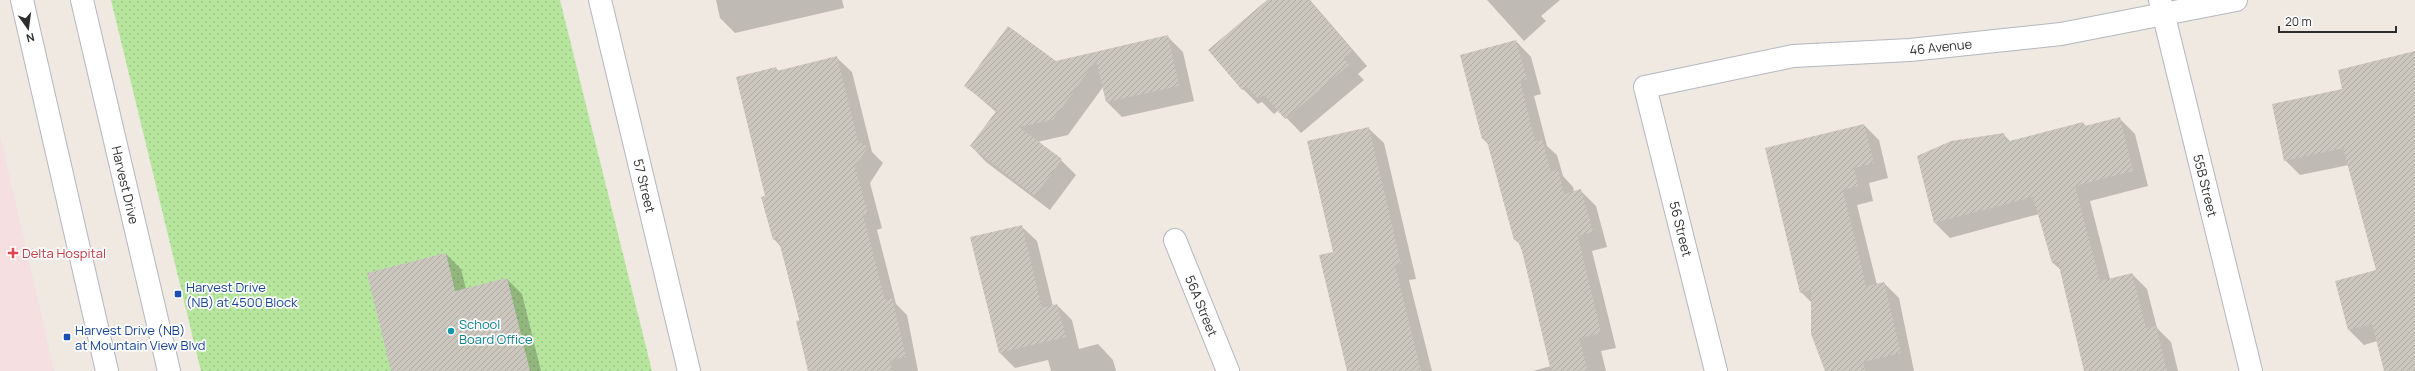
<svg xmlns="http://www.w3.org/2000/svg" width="2415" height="371" font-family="Manrope,sans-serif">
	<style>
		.medical { fill: #f5dfe0 }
		.grass { fill: url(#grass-dots) }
		.shadow { fill: #0003 }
		.building { fill: url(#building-hatch) }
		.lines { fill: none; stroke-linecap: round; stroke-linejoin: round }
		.minor-casing { stroke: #b4b7c1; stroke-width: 24 }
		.tertiary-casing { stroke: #b4b7c1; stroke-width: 24 }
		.minor { stroke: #fff; stroke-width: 22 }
		.tertiary { stroke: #fff; stroke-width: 22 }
		.health-dot { fill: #e0444e; stroke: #fff; stroke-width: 1.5 }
		.transit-dot { fill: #1a4fb4; stroke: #fff; stroke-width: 1.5 }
		.culture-dot { fill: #0f9aa8; stroke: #fff; stroke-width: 1.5 }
		.labels { text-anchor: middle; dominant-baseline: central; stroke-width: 3.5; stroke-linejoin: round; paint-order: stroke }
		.street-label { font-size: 13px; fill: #2e2e2e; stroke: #fff }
		.health-label { font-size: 13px; fill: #be3a42; stroke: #fff; text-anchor: start }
		.transit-label { font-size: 13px; fill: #164399; stroke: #fff; text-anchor: start }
		.culture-label { font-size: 13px; fill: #0d838f; stroke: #fff; text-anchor: start }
	</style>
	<defs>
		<pattern id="grass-dots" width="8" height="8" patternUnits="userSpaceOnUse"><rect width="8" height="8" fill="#b6e59e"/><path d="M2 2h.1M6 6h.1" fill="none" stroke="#9dc588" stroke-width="1.8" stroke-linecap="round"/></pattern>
		<pattern id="building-hatch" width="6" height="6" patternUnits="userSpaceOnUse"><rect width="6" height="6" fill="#cbc7bf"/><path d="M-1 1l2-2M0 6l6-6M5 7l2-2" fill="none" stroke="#afaba4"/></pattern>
	</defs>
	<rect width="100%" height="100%" fill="#efe9e1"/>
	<path class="medical" d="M0,135L54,371H0Z"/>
	<path class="grass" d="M111,0H560L652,371H201Z"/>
	<path class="shadow" d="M716,0H842L844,8L735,33L720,18Z
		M1281,0H1310L1367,66L1358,74L1364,80L1301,133L1279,110L1274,114L1262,102L1258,104L1243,89Z
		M1487,0H1560L1541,16L1546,21L1524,41Z
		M1168,37L1183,52L1194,101L1122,117L1107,102L1103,87L1068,135L1037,142L1061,160L1076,175L1050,210L986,162L971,146L996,112L966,86L1056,62Z
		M1516,41L1531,57L1541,94L1534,96L1547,146L1557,155L1563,176L1573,187L1574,192L1581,191L1596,206L1607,247L1592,251L1616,348L1601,351L1606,371H1533L1551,366L1521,245L1515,240L1489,145L1483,139Z
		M2415,52V371H2385L2377,341L2364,345L2349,330L2377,271L2349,165L2300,175L2285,160L2343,90Z
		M836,57L852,72L872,152L883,163L870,183L882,228L877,230L896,304L907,315L918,371H812L781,247L774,239L766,197L775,68L779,71Z
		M2119,118L2135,134L2148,186L2090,201L2110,279L2132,274L2147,289L2157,328L2171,342L2178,371H2085L2061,270L2053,263L2039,214L1950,238L1935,223L2004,135L2011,142L2083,123L2087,127Z
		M1864,125L1879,140L1888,178L1869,183L1873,201L1857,205L1877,285L1884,283L1899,298L1914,371H1826L1812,303L1801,292Z
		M1368,128L1384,143L1416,279L1409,280L1432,371H1348L1334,253Z
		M1021,226L1037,241L1053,306L1057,305L1072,320L1079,349L1098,344L1113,360L1116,371H1051L1048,360L1015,368L1000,353L972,238Z
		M446,254L461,269L466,289L507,279L522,294L541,371H392Z"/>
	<path class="building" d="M1267,0H1309L1352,50L1344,58L1349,65L1285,119L1264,95L1258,99L1247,87L1242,90L1208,50Z
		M1008,26L1056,61L1168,35L1179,86L1106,102L1096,60L1053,120L1019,127L1062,159L1035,196L970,146L997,110L964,86Z
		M1516,40L1527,79L1520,81L1535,141L1542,139L1551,172L1558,170L1564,194L1581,189L1593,232L1578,236L1601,333L1579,338L1588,371H1551L1522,251L1517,239L1514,240L1486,138L1482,139L1460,55Z
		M2415,51V371H2384L2372,324L2348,330L2335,281L2376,270L2343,148L2284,161L2272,104L2342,89L2338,70Z
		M837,56L858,141L868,147L855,167L868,213L863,215L885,300L892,298L906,357L890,360L892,371H808L796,321L800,320L778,238L773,240L761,197L765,196L736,77L776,67L777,71Z
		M2120,117L2133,171L2075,186L2100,281L2132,273L2146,328L2156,326L2167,371H2084L2058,262L2052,263L2033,197L1934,223L1917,156L1951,141L2004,133L2006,142L2083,122L2085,126Z
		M1864,124L1874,163L1854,168L1858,186L1843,190L1866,286L1884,282L1901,353L1863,362L1865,371H1825L1811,334V290L1800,293L1765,148Z
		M1369,127L1401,264L1395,265L1421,371H1347L1319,255L1333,252L1307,141Z
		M1022,225L1042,308L1057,304L1066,337L999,353L970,237Z
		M446,253L455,291L507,278L530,371H391L367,273Z"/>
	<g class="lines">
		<defs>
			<g id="minor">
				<path id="s1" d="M600,0L689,371"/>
				<path id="s2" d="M2160,0L2251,371"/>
				<path id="s3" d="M1175,240L1228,371"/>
				<path id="s4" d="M1716,371L1645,87L1793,56L1910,50L2061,34L2236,0"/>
			</g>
			<g id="tertiary">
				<path d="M22,0L107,371"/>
				<path id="s5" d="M82,0L169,371"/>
			</g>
		</defs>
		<use href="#minor" class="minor-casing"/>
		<use href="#tertiary" class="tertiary-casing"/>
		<use href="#minor" class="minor"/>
		<use href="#tertiary" class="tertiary"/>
	</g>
	<path class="health-dot" d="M11 247h4v4h4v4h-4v4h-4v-4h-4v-4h4z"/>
	<g class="transit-dot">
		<rect x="174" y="290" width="8" height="8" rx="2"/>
		<rect x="63" y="333" width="8" height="8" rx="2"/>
	</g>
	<circle class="culture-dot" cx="451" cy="331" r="4"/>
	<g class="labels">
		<g class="street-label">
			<text stroke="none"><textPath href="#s4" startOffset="592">46 Avenue</textPath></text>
			<text stroke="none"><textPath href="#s2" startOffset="191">55B Street</textPath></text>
			<text stroke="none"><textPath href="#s5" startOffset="190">Harvest Drive</textPath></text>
			<text stroke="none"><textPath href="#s1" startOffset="191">57 Street</textPath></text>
			<text transform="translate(1681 229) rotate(76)">56 Street</text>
			<text stroke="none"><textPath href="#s3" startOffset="71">56A Street</textPath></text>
		</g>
		<g class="health-label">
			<text x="22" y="253">Delta Hospital</text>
		</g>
		<g class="transit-label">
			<text x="186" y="287">Harvest Drive<tspan x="186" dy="15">(NB) at 4500 Block</tspan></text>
			<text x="75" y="330">Harvest Drive (NB)<tspan x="75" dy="15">at Mountain View Blvd</tspan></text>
		</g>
		<g class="culture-label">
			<text x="459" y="324">School<tspan x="459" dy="15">Board Office</tspan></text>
		</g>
	</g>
	<g transform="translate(28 28) rotate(166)" stroke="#ffffff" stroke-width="3" paint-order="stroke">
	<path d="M0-3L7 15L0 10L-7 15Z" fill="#2e2e2e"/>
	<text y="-6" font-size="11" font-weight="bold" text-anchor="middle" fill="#2e2e2e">N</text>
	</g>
	<path d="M2279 26v6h117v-6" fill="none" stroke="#2e2e2e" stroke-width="2"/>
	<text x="2285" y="26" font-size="12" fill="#2e2e2e" stroke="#ffffff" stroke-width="3" paint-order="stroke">20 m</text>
</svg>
